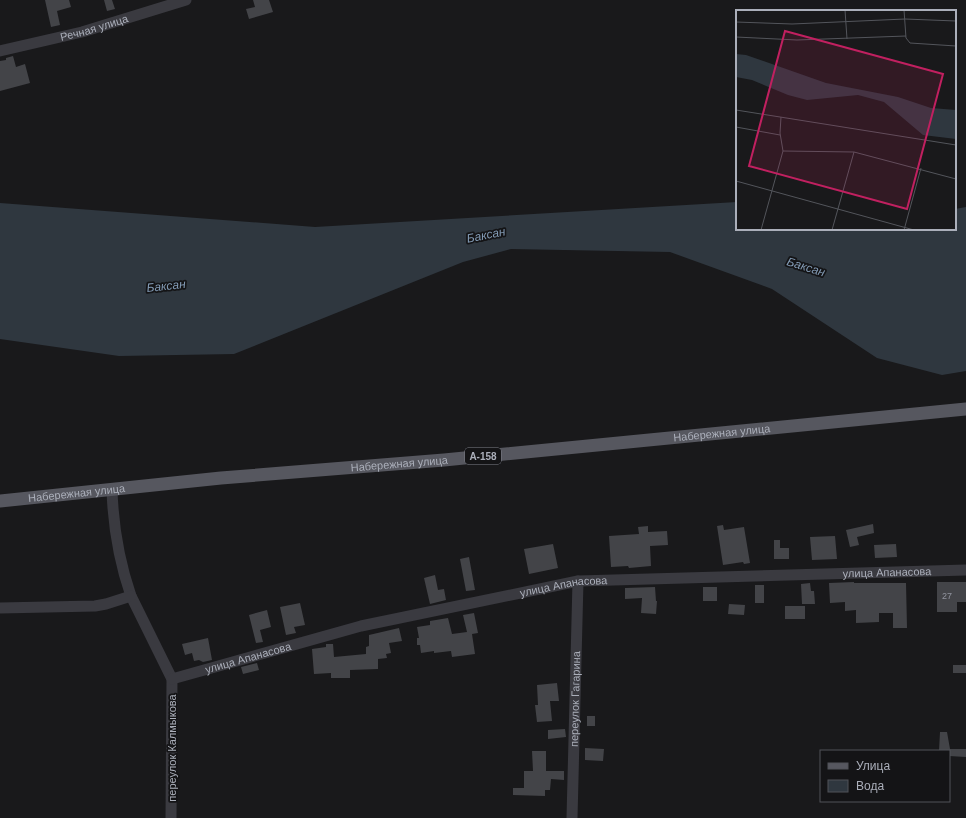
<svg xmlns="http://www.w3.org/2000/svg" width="966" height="818" font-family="Arial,sans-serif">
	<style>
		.water { fill: #2f373f }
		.building { fill: #434448 }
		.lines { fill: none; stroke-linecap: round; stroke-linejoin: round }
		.minor { stroke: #3a3a40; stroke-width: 11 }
		.major { stroke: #56575f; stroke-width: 13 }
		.labels { text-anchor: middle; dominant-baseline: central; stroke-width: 3.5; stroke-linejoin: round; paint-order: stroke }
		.number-label { font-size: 9px; fill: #91949e }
		.shield { fill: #141416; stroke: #7e8089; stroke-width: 1 }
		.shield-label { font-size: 10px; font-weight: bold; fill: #abafba }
		.street-label { font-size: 11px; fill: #abafba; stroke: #141416 }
		.water-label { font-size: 12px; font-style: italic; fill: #839bb5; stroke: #141416 }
		.inset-road { fill: none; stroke: #53555b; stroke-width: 1 }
		.view { fill: #c12060; fill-opacity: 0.15; stroke: #c12060; stroke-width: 2 }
		.inset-edge { fill: none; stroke: #abafba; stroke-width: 2 }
	</style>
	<rect width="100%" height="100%" fill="#19191b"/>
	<path class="water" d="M737,202V229H955V209L966,207V371L942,375L877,358L772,289L670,252L511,249L463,262L234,354L119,356L0,339V203L315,227Z"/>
	<path class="building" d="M45,0H69L71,7L57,11L60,25L51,27Z
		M104,0H112L115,9L107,11Z
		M253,0H269L273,12L249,19L246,9L255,7Z
		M13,56L16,67L25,64L30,83L0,91V61L6,60V58Z
		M873,524L874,533L857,537L859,545L850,547L846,530Z
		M723,525L724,530L744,527L750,563L744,564L743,562L723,565L717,526Z
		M648,526V532L667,531L668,545L650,546L651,566L629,568L628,566L611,567L609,536L639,534L638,527Z
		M835,536L837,559L812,560L810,537Z
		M774,540H780V548H789V559H774Z
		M553,544L558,568L529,574L524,549Z
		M896,544L897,557L875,558L874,545Z
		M469,557L475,590L466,591L460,559Z
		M435,575L438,590L444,589L446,600L430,604L424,578Z
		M854,582V583H906L907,628H893V613H879V622L856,623V610L845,611V602L830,603L829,583Z
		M937,582H966V602H957V612H937Z
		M810,583L811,591H814L815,604H802L801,584Z
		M755,585H764V603H755Z
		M655,587L656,601H657L656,614L641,613L642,598L625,599V588Z
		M703,587H717V601H703Z
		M300,603L305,625L294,627L296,633L286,635L280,607Z
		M729,604L745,605L744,615L728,614Z
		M785,606H805V619H785Z
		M267,610L271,627L260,630L263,642L256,643L249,615Z
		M474,613L478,633L472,634L475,654L452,657L451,651L434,653V651L421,653L420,645H417V638H419L417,627L430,625V621L448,618L452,634L467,632L463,615Z
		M399,628L402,641L389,643L391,653L386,654L387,658L378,659V669L350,670V678H331V673L314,674L312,649L326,647V644H333L334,657L366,654V647L369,646V635Z
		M208,638L212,660L203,662L199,660L194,661L192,653L185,655L182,644Z
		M257,663L259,670L243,674L241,667Z
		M953,665H966V673H953Z
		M557,683L559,701H550L552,721L537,722L535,705H538L537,685Z
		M587,716H595V726H587Z
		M565,729L566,737L548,739V730Z
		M940,732H947L950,749H966V757L949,756V751H939Z
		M585,748L604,749L603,761L585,760Z
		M532,751H546V771H564V780L551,779L550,790H545V796L513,795V788H524V771H533Z"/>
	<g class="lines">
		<g class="minor">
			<path id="s1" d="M0,51L82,32L186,0"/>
			<path d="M112,489C113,526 119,561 131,596L172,679L171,818"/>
			<path d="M0,608L95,606L106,604L131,596"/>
			<path id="s2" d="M172,679L361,626L578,581L966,570"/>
			<path id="s3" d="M572,818L578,581"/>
		</g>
		<path class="major" id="s4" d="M0,501L221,478L444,460L966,409"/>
	</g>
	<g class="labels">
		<g class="number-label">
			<text x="947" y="596">27</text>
		</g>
		<rect class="shield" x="465" y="448" width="36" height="16" rx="3"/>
		<g class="shield-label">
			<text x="483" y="456">А-158</text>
		</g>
		<g class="street-label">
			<text stroke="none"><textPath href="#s1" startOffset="97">Речная улица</textPath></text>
			<text stroke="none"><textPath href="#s4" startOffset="725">Набережная улица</textPath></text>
			<text stroke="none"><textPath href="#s4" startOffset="401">Набережная улица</textPath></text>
			<text stroke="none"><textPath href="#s4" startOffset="77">Набережная улица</textPath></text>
			<text stroke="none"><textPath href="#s2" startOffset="727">улица Апанасова</textPath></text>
			<text stroke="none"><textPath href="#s2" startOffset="403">улица Апанасова</textPath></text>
			<text stroke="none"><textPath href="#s2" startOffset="79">улица Апанасова</textPath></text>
			<text stroke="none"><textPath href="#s3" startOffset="119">переулок Гагарина</textPath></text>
			<text transform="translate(172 748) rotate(-90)">переулок Калмыкова</text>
		</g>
		<g class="water-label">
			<text transform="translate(486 235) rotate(-11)">Баксан</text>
			<text transform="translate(806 267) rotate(17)">Баксан</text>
			<text transform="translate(166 286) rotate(-6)">Баксан</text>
		</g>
	</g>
	<g transform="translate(736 10)">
		<rect width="220" height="220" fill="#19191b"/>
		<path d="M0,44L10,45L90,73L162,87L195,98L220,100V129L187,125L148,92L122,85L71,90L52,85L16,70L0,67Z" fill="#2f373f"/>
		<path class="inset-road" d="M109,0L111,29M168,0L170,28L174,33L220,36M0,12L56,14L169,9L220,11M0,27L61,30L170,26M0,100L220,135M0,117L44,125M47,141L118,142L220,169M0,171L178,220M25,220L47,141L44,123L45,107M96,220L118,142M168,220L185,158"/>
		<path class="view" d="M49,21L207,64L171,199L13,156Z"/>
		<rect width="220" height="220" class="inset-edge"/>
	</g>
	<rect x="820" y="750" width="130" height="52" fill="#141416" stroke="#505258"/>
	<rect x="828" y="763" width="20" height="6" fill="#56575f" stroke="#505258"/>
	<text x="856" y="770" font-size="12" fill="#abafba">Улица</text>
	<rect x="828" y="780" width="20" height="12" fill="#2f373f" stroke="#505258"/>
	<text x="856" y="790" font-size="12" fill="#abafba">Вода</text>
</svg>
